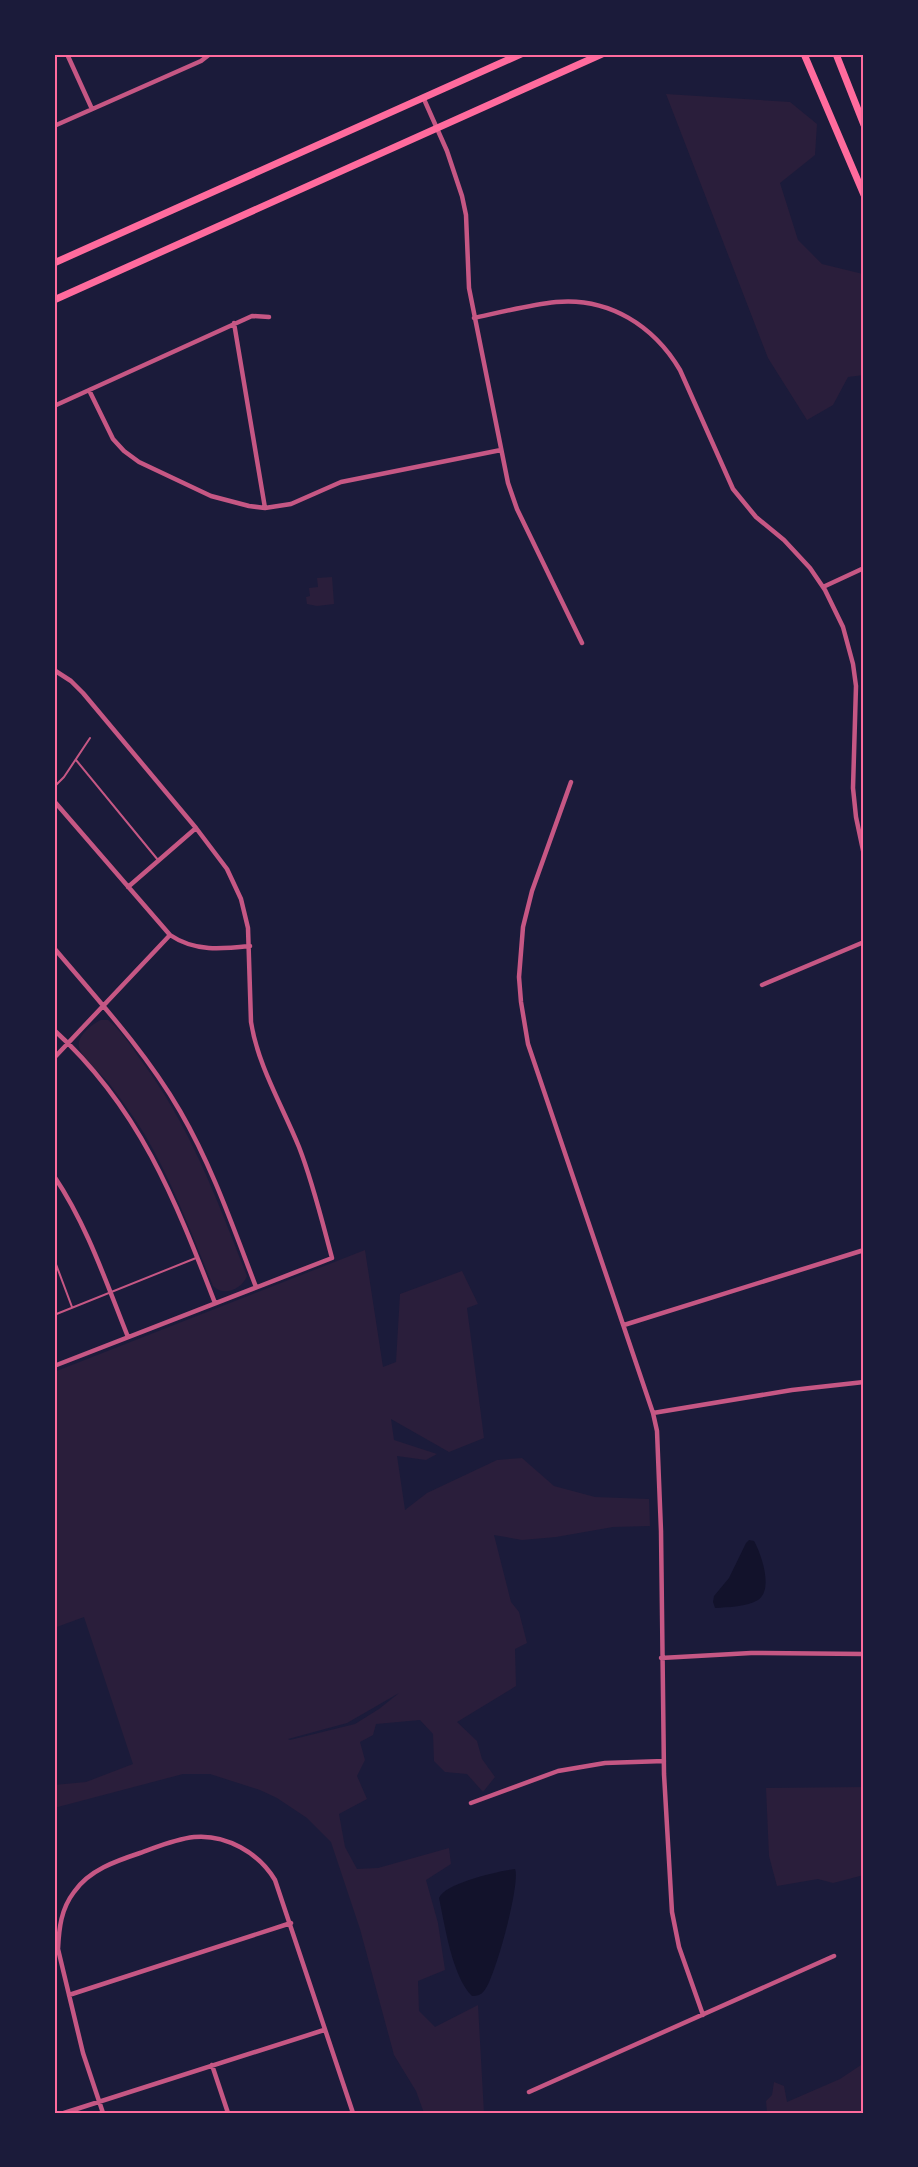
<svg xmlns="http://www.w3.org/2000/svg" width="918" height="2167" font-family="Cabin,sans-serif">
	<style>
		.green { fill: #2a1e3b; fill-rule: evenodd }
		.water { fill: #12122b }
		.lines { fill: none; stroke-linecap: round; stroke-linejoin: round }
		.service { stroke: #c65784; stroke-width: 2 }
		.minor { stroke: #c65784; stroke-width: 4.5 }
		.secondary { stroke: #ff6b9d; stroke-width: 7 }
		.neatline { fill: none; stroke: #ff6b9d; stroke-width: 2 }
	</style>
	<rect width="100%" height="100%" fill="#1b1b3a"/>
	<path class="green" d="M666,94L790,102L817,124L815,155L780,183L798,240L822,264L863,274L864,276V375L848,377L833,405L807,420L768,358Z
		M332,577L334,604L317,606L307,604L306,597L310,596L309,588L318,587L317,578Z
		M101,1020H108C121,1030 131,1046 140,1059C190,1125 217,1200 247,1276C242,1289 224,1297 213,1286C192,1235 173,1183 145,1135C134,1117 121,1099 108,1082C101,1074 81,1057 79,1047C76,1037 93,1023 101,1020Z
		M365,1250L383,1367L396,1362L400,1294L462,1271L478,1304L467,1308L484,1438L449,1452L391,1419L394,1440L437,1454L426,1460L397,1456L405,1510L427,1493L497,1460L522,1458L554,1486L595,1497L649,1499L650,1526L613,1527L556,1537L522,1540L494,1535L511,1602L519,1612L527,1643L515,1649L516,1686L457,1722L477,1741L482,1759L495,1777L483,1792L467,1774L445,1772L434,1761L433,1734L420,1720L376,1724L373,1735L360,1742L365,1760L357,1776L367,1799L339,1814L345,1847L357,1869L378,1868L449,1848L451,1864L426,1880L438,1923L445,1970L418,1981L419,2011L435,2027L478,2005L484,2113H424L416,2091L394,2055L360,1929L331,1842L307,1818L277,1798L260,1790L210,1774H183L54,1808V1785L86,1782L133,1764L84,1617L54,1628V1372ZM399,1693L379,1709L355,1724L290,1740L288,1739L347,1723Z
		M864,1787V1875L833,1883L818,1879L777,1886L769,1856L766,1788Z
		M864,2063V2111L860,2113H767L766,2101L772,2095L774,2082L784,2086L787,2102L840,2079Z"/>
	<path class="water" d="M749,1540L754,1541C761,1553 774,1590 758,1600C747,1607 728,1607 715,1608L713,1602L714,1596L729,1578L746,1543Z
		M515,1869C521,1882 495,1979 484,1991C481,1995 477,1996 472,1996C452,1976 445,1926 439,1898C445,1883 499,1871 515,1869Z"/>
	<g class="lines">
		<path class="service" d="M76,760L158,860
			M54,787L64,777L90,738
			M54,1259L72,1307
			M54,1315L196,1258"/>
		<path class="minor" d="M67,54L92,109
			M423,97L447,151L462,196L466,215L469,288L508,483L517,509L582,643
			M54,126L201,61L210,54
			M474,318C501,312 529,305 556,302C609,297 654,326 680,370L733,489L756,517L784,540L810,568L825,590L843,627L853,664L856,686L853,788L856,817L864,855
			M234,323L265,508
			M89,390L113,439L124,451L139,462L211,496L249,506L265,508L291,504L341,482L501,450
			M54,406L252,316L269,317
			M823,587L864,568
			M54,670L71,681L83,693L196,828L227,869L241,899L248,928L251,1022C258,1066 282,1105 299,1147C313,1183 322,1221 332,1258L54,1366
			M571,782L532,891L523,927L519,977L521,1002L528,1044L653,1413L657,1431L661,1531L664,1774L672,1912L679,1947L703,2015
			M54,801L170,935C195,952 222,949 250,946
			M128,887L196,828
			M54,948C98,1000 145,1051 180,1111C212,1166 233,1227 256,1287
			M762,985L864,942
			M54,1030C139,1107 175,1199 215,1303
			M54,1058L170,935
			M54,1176C87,1225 106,1282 128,1337
			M624,1325L864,1250
			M653,1413L792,1390L864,1382
			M661,1658L751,1653L864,1654
			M471,1803L558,1771L605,1763L664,1761
			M69,1995L291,1923
			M212,2065L228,2113
			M529,2092L834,1956
			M64,2113L324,2030
			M103,2113L83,2053L58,1949C59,1928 61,1909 74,1892C89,1870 116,1861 140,1853C157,1847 175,1839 194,1837C226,1834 259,1853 275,1880L353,2113"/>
		<path class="secondary" d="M804,54L864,195
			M836,54L864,125
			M54,263L521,54
			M54,300L602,54"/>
	</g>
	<rect width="918" height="2167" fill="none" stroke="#1b1b3a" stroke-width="111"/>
	<rect x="56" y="56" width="806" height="2056" class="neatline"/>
</svg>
